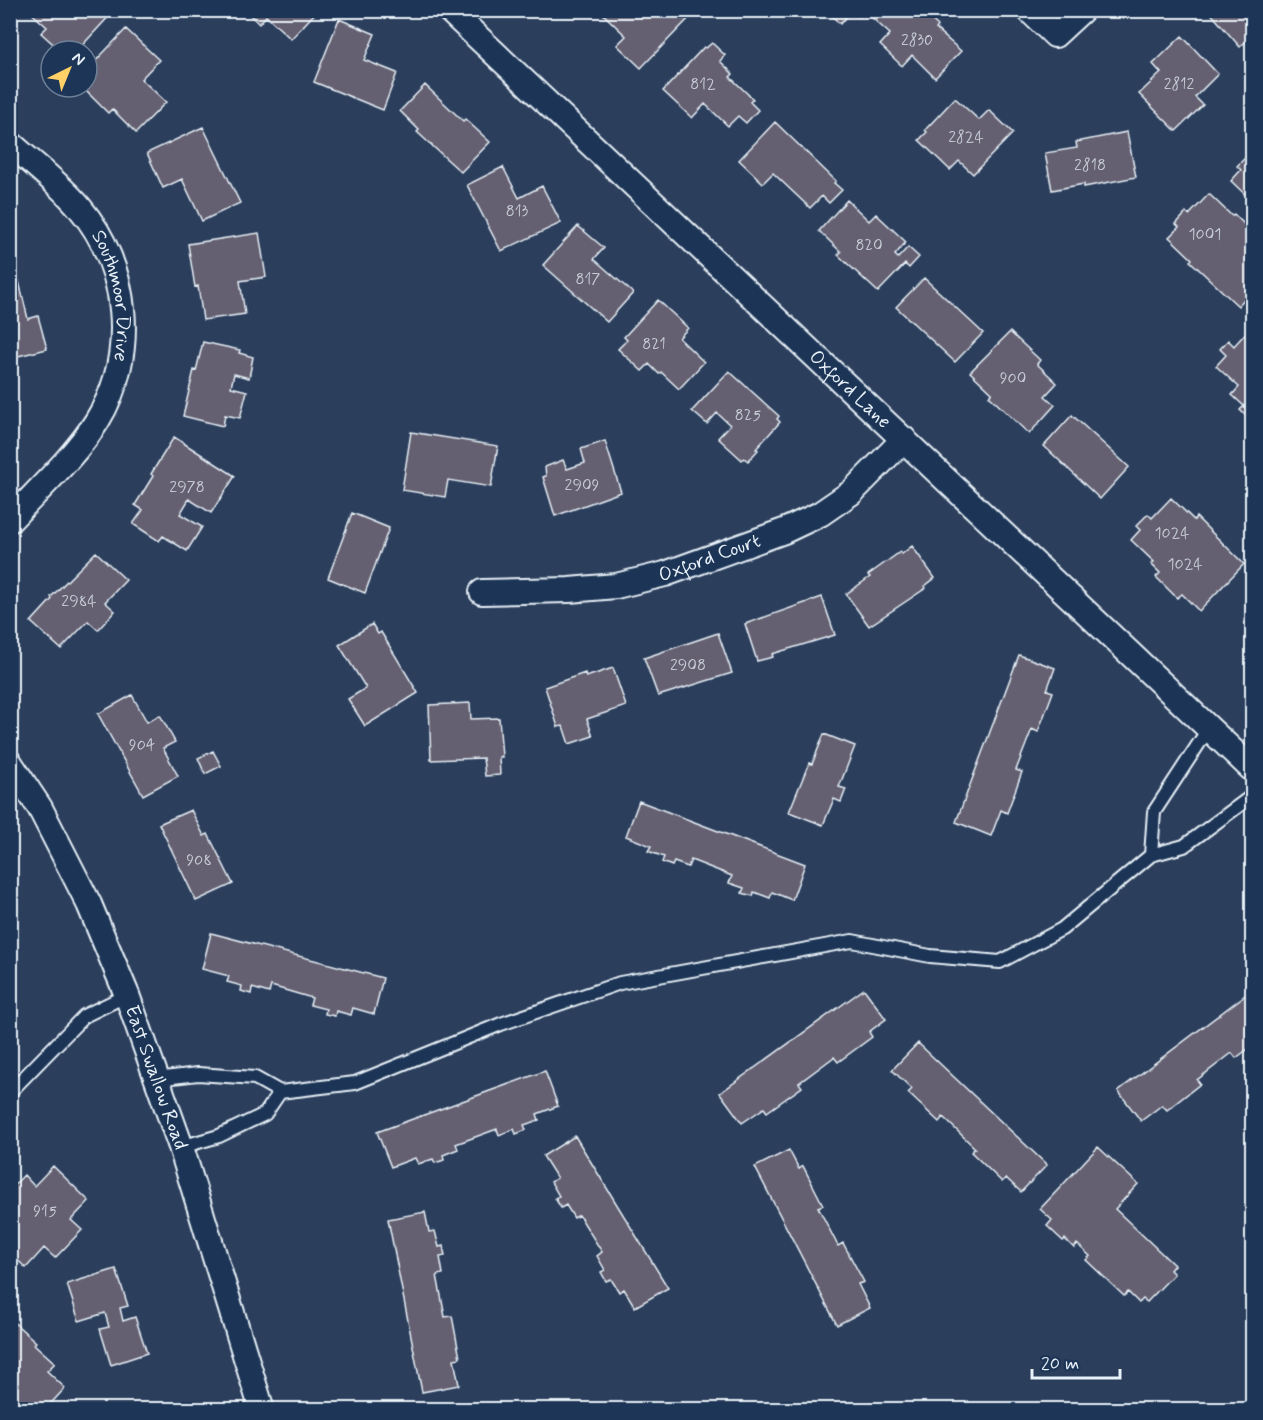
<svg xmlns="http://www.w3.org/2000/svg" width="1263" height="1420" font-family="Mynerve,sans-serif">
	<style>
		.building { fill: #656071; stroke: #e8f1f8; stroke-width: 1.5 }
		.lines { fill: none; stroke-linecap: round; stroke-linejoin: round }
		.service-casing { stroke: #e8f1f8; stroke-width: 16 }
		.minor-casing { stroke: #e8f1f8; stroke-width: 28 }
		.service { stroke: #1d3557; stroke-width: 12 }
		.minor { stroke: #1d3557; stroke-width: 24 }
		.labels { text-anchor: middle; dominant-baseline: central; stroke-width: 6; stroke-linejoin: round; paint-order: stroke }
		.number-label { font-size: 16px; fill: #c7cdd6 }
		.street-label { font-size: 20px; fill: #e8f1f8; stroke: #1d3557 }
	</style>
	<rect width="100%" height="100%" fill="#2b3e5c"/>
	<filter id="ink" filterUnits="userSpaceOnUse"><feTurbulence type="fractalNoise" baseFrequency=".0167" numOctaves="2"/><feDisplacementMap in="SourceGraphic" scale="12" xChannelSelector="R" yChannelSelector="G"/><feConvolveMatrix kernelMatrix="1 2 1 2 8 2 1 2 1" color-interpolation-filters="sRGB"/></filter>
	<g filter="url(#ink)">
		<path class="building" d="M28,10H109L112,13L77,51H61L41,33L47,27Z
			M245,10H318L291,39L266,16L259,24Z
			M599,10H684L691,16L641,68L617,45L626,36Z
			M826,10H865L859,17L851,11L840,24Z
			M877,10H921L938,26L936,29L961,51L935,78L912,55L902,66L880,45L890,34L871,17Z
			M1208,10H1252V36L1240,47Z
			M339,19L375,34L364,60L397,73L383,110L314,82Z
			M126,29L159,60L141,79L166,102L136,133L112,109L108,113L82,87H87V70Z
			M1182,36L1218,74L1195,97L1203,105L1176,131L1139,94L1161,73L1153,64Z
			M712,43L725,55L720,61L733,74L730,77L753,99L750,102L758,110L746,123L738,116L728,126L705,104L692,118L663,91L704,47L706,48Z
			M425,85L463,121L465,119L490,142L461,172L417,132L419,130L400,111Z
			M955,98L979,120L989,110L1013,133L973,174L959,161L950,170L919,140L927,132L925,130Z
			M775,122L836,181L834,183L842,190L829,203L822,196L810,208L773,173L763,183L739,160Z
			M203,127L240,203L202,221L182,179L163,188L147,153Z
			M1127,132L1136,177L1084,187V184L1052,190L1045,153L1077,148L1076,142Z
			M1248,155L1252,159V201L1231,181L1241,170L1237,166Z
			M503,167L519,198L542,186L561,223L501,251L467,185Z
			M1209,194L1232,216L1234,214L1252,232V290L1238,306L1190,261L1192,259L1169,237L1179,227L1176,224L1186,213L1189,215Z
			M847,200L869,221L876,214L906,242L895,255L898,258L908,247L919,257L909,268L905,264L878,292L838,255L841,252L819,231Z
			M578,226L604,248L594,259L633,293L607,322L543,265Z
			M259,233L266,277L240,281L245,314L203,320L198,286L195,287L188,244Z
			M16,269L28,319L38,316L47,349L10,358V271Z
			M924,278L983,333L955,362L896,307Z
			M658,300L688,328L679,338L704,362L679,389L661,372L659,374L649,364L642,371L618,349L627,340L624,337Z
			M1252,326V422L1240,410L1244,406L1232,395L1239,387L1216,366L1226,355L1220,349L1228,340L1234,346Z
			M1010,332L1040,360L1037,364L1057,383L1045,396L1055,405L1029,434L989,396L992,393L970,372Z
			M203,342L240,350L239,353L253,357L249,378L234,374L231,387L247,391L240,418L225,415L223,426L183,416L194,370L196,371Z
			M729,371L779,416L777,419L780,422L756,449L758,450L748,461L744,458L742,460L718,438L730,425L717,413L707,424L692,411Z
			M1072,415L1129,467L1100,499L1044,446Z
			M411,432L498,446L491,487L448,480L445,497L402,490Z
			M174,437L235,476L211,513L189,499L180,514L202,527L187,551L163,536L159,541L133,524L143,510L135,505L153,476L151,474Z
			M605,441L621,492L555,516L543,477L546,476L545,467L563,460L567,469L585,463L581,449Z
			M1171,498L1194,520L1196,517L1244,564L1199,611L1182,594L1177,598L1156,577L1160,573L1151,564L1154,562L1131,540L1140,530L1136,526L1148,514L1152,518Z
			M352,513L389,528L365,593L328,578Z
			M912,546L935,578L925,586L926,588L869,626L846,594L870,577L868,575L900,552L902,554Z
			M96,552L126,580L105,602L115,611L98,630L88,621L61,649L31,622L52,599L51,597Z
			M822,597L835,635L772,654L773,657L757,661L745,624Z
			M372,624L378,634L381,632L418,693L365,726L348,699L366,688L339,645Z
			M718,633L732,673L658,696L644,658Z
			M1019,655L1055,668L1047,690L1053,692L1038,732L1032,729L1016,770L1022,772L1007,813L1001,810L991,836L956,822Z
			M613,668L626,706L587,719L593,736L569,744L563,726L558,727L545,687L585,673L586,677Z
			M132,695L147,722L160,715L175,742L163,748L178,776L143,795L98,714Z
			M470,703L471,719L499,718L502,757H499L500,775L485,776L483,758L431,760L429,705Z
			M824,734L855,746L839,787L846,789L841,802L834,799L823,825L789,812L809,763L812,764Z
			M213,751L221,766L205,774L198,758Z
			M639,801L805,864L792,900L772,892L770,898L754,892L753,896L742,893L744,888L729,883L732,876L691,860L688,867L674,862L672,866L662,862L664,857L648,851L651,846L626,836Z
			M191,810L204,836L208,834L233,884L196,901L159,824Z
			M211,933L383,978L374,1014L353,1008L351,1015L336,1011L335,1016L325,1014L326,1009L310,1005L312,998L271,986L269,993L252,988L251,994L241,991L242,986L227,982L229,976L202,969Z
			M864,989L886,1019L869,1032L872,1037L838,1062L834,1057L799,1083L802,1087L767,1112L764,1108L742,1123L720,1093Z
			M1252,990V1046L1236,1058L1232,1053L1197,1080L1200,1084L1167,1110L1162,1105L1141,1121L1118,1091Z
			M918,1043L1047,1165L1021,1192L1006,1178L1002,1182L971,1152L975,1148L943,1117L939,1122L908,1093L912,1089L892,1070Z
			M545,1071L558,1106L537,1114L539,1120L524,1125L526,1130L516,1134L514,1129L499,1135L497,1129L456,1144L458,1149L443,1155L444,1160L435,1163L433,1159L418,1164L415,1158L391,1167L377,1132Z
			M575,1136L668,1288L635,1307L624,1289L619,1292L611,1279L606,1281L601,1272L605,1270L597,1256L602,1252L579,1215L574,1218L566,1205L561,1208L555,1198L559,1196L551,1182L557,1178L543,1156Z
			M1098,1147L1138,1184L1115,1209L1174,1265L1170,1270L1174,1274L1147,1302L1143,1299L1139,1303L1128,1292L1124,1296L1086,1260L1090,1256L1077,1244L1074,1248L1065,1239L1063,1241L1047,1226L1052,1220L1040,1209Z
			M789,1150L799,1169L803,1166L823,1205L818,1207L838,1246L843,1243L864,1282L858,1284L870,1308L837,1325L755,1167Z
			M53,1166L89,1201L71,1220L82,1230L55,1258L44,1248L26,1268L10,1253V1189L24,1175L34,1186Z
			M425,1212L429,1232L435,1231L439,1247L443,1246L445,1256L440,1257L443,1274L437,1275L445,1317L452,1316L460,1358L454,1359L459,1385L422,1392L388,1219Z
			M116,1269L128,1306L120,1308L123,1321L135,1317L147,1353L111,1365L100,1329L109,1327L105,1313L79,1321L67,1284Z
			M10,1319L36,1342L34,1344L55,1363L47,1371L65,1388L45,1410H25L12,1398L10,1399Z"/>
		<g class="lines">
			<defs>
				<path id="service" d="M1209,728L1154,812L1151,855L1184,846L1252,796
					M156,1079L198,1074L255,1078L280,1092L265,1114L219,1136L181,1147
					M10,1092L84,1016L127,995
					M280,1092L355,1083L501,1024L620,983L852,941L930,956L1000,962L1062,929L1151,855"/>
				<g id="minor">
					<path id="s1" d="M449,10L1252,769"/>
					<path d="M1029,10L1055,35L1082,10"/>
					<path id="s2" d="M10,143C33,164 60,184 80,208C129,266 138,355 97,421C75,456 39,489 10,520"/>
					<path id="s3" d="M482,592L569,590L616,586L665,574L784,531L820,514L852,492L904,439"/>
					<path id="s4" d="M10,763L40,808L89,904L127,995L181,1147L262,1410"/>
				</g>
			</defs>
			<use href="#service" class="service-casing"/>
			<use href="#minor" class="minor-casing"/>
			<use href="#service" class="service"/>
			<use href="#minor" class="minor"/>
		</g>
	</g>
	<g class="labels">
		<g class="number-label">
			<text x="917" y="40">2830</text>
			<text x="703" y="84">812</text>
			<text x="1179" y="84">2812</text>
			<text x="966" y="137">2824</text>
			<text x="1090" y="165">2818</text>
			<text x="517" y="211">813</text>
			<text x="1205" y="234">1001</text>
			<text x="869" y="245">820</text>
			<text x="588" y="279">817</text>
			<text x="654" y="344">821</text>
			<text x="1013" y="378">900</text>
			<text x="748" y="415">825</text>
			<text x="582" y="485">2909</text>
			<text x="187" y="487">2978</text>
			<text x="1172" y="533">1024</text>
			<text x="1185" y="564">1024</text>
			<text x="79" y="601">2984</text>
			<text x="688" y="665">2908</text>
			<text x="142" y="745">904</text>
			<text x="199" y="860">908</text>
			<text x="45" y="1211">915</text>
		</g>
		<g class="street-label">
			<text stroke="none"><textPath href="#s2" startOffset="192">Southmoor Drive</textPath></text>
			<text stroke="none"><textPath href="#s1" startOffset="552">Oxford Lane</textPath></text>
			<text stroke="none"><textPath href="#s3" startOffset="232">Oxford Court</textPath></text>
			<text stroke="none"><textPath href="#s4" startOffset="348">East Swallow Road</textPath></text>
		</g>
	</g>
	<rect width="1263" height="1420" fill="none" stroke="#1d3557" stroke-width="36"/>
	<rect x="18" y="18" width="1227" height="1384" fill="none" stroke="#e8f1f8" stroke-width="2" filter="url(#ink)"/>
	<g transform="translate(69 69) rotate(43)"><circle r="28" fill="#1d3557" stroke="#6e8097" stroke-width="1.5"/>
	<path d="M0-4.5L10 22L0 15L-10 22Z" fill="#ffd166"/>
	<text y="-9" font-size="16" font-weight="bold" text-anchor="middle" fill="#e8f1f8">N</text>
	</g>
	<path d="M1032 1369v9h88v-9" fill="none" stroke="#e8f1f8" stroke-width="3"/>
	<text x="1041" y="1369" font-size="18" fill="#e8f1f8" stroke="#1d3557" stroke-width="4.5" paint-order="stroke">20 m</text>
</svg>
